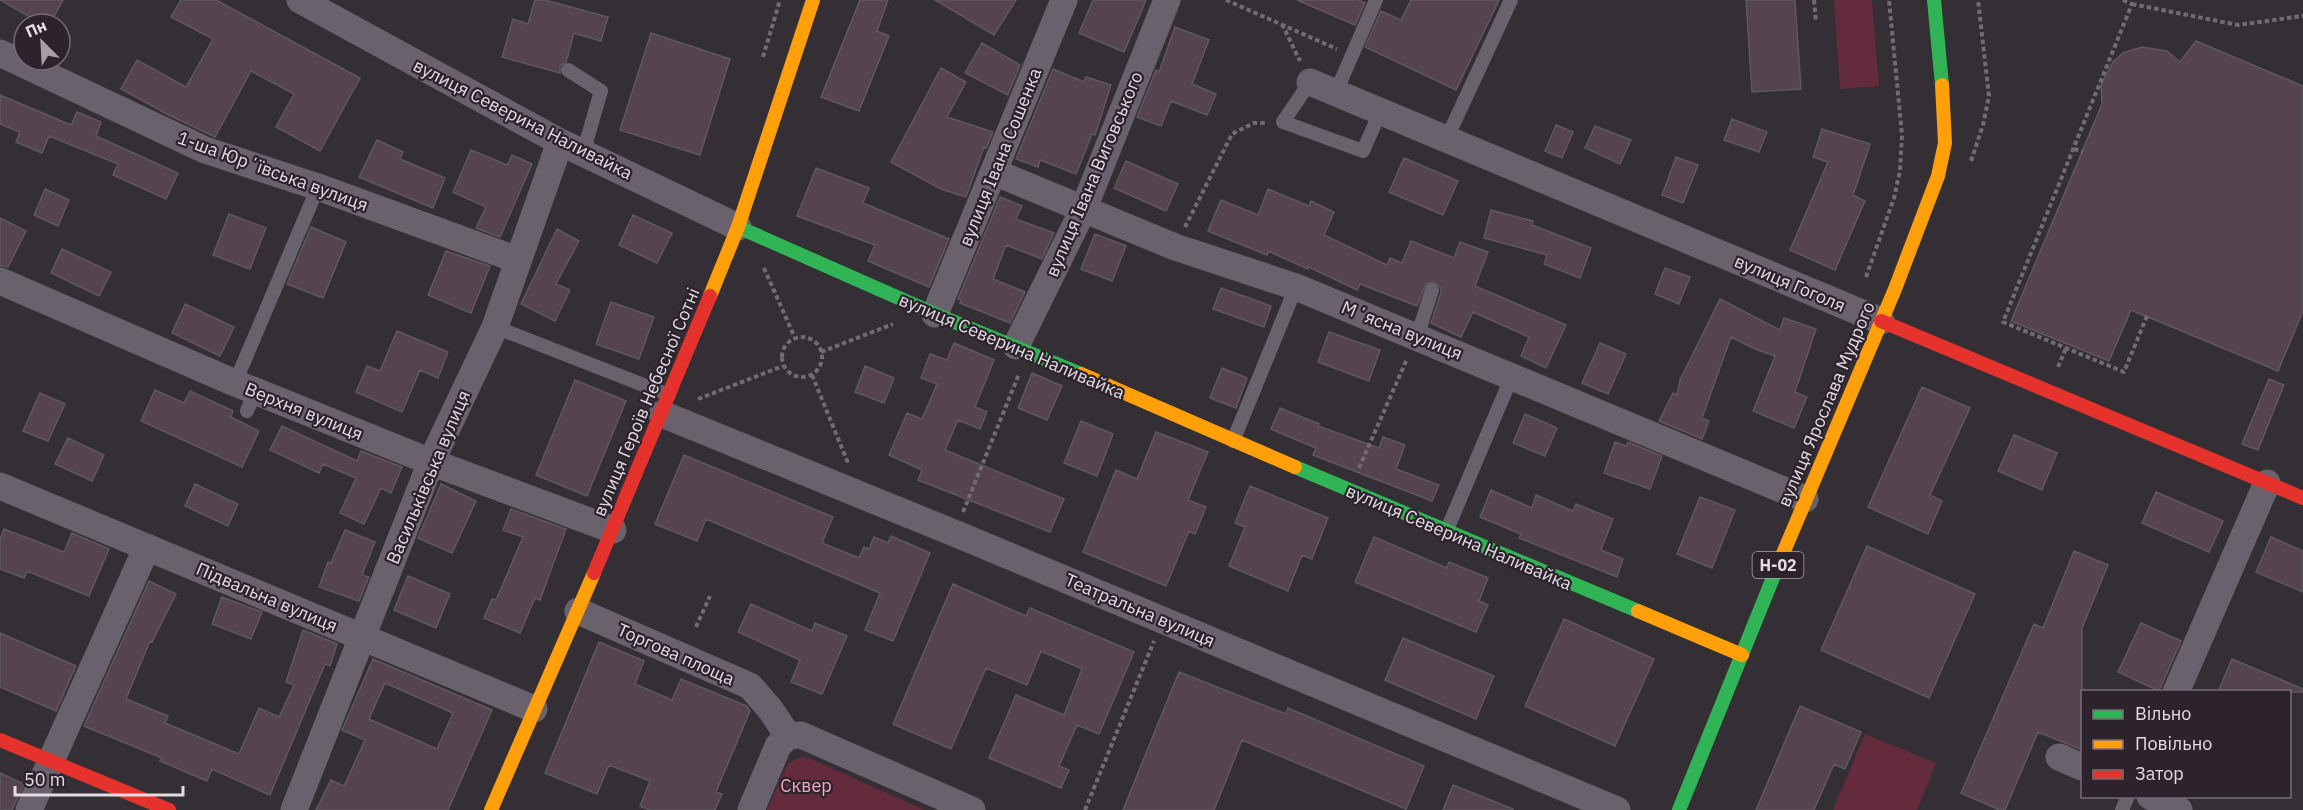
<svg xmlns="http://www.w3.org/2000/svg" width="2303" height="810" font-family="'IBM Plex Sans',sans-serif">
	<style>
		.green { fill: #642b3c }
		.building { fill: #554450; stroke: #5e585c; stroke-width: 1.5; fill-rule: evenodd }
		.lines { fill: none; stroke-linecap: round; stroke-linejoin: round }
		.path { stroke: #716c74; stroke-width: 4; stroke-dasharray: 4.5 3; stroke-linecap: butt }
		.lane { stroke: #69626d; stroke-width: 14 }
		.street { stroke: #69626d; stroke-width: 27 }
		.fast { stroke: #30b455; stroke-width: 14 }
		.slow { stroke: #ff9f0a; stroke-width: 14 }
		.jam { stroke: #e5322d; stroke-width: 14 }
		.labels { text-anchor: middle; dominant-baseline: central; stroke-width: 4.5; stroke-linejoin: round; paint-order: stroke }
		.shield { fill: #2d232d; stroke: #aca4ac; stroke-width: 1.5 }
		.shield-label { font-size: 16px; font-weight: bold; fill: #e3dce3 }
		.street-label { font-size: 18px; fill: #e3dce3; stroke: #2d232d }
		.park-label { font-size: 18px; fill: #f7a9bb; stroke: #2d232d }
	</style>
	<rect width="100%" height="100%" fill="#342f34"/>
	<path class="green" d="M1834,0H1872L1879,86L1840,89Z
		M1865,734L1936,763L1917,810H1833Z
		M801,757L811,759L925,810H767L788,763Z"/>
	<path class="building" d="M0,0H63L50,24H42Z
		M181,0H216L360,78L320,151L276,127L294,94L251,71L215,137L167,114L121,89L137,60L186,87L213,39L171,17Z
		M535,0H545L608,17L601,41L574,33L566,62L560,66V73L502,57L513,19L528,24Z
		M860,0H888L877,31L889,36L859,111L821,97Z
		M935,0H1016L994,35Z
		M1093,0H1146L1124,52L1079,33Z
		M1297,0H1358L1365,3L1355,25Z
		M1411,0H1499L1456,90L1365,47L1381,11L1401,20Z
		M1746,0H1795L1801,89L1752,92Z
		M1175,27L1209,40L1192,84L1216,94L1207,115L1171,101L1161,126L1137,117L1156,70L1159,72Z
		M651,33L730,59L700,155L620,130Z
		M2196,41L2303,86V311L2278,371L2131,310L2109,361L2011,321L2102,104L2101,85L2113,62L2123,53L2142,47L2167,51L2180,62Z
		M982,43L1020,65L1008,95L965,73Z
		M941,68L966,82L947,117L993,132L986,148L984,147L966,197L941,189L891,162Z
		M1053,69L1084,82L1086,77L1111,85L1095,135L1092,134L1076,174L1040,160L1038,167L1016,159Z
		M0,95L71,125L77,112L101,122L96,136L178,173L166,199L113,175L118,164L49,136L42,153L16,142L20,132L0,124Z
		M1732,119L1767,132L1759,152L1724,140Z
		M1556,125L1573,132L1562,158L1545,151Z
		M1595,126L1631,140L1620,164L1585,148Z
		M1822,129L1870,144L1853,195L1865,201L1835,270L1790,250L1828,162L1813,157Z
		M377,140L403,152L400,159L445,178L433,208L359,177Z
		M471,150L507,165L512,155L532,164L500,237L476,228L486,207L453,192Z
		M1676,157L1698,165L1683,203L1662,195Z
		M1404,158L1458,181L1443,215L1389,192Z
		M1126,161L1178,184L1166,211L1114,188Z
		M816,168L869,188L863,203L949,239L929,287L868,261L875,245L797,216Z
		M45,189L69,200L58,226L34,215Z
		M1268,189L1309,206L1311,201L1334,212L1324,235L1387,265L1390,258L1402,263L1411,241L1454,258L1460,242L1488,252L1475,286L1566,325L1546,368L1521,356L1529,337L1473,312L1461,337L1431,323L1441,292V288L1435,282L1426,284L1417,306L1360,284L1357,290L1309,267L1308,269L1268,251L1267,255L1208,231L1221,200L1258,215Z
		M1000,197L1022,206L1016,219L1054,233L1042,259L1006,245L993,279L1025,292L1010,323L960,303L961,300L958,299Z
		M1491,210L1533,221L1532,225L1591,248L1580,278L1544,264L1547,255L1484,238Z
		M229,214L266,228L250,269L213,255Z
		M633,215L672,233L657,263L619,245Z
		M0,218L26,231L8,267L0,266Z
		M311,227L346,242L323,298L287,284Z
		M557,229L579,241L556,284L570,290L555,321L521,304Z
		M1095,234L1126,246L1112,281L1081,269Z
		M62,249L111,272L99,296L51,273Z
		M446,251L490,266L471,313L428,295Z
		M1665,268L1690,277L1679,304L1655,294Z
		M1221,288L1271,306L1264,327L1213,309Z
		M1720,299L1780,330L1784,318L1816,329L1795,392L1807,397L1794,428L1753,411L1775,356L1755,349L1731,337L1702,418L1709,421L1702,439L1659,421L1673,393L1677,395L1680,380Z
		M611,302L654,317L639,359L596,344Z
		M185,304L234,327L220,356L172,333Z
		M397,331L448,352L438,378L420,370L402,412L356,392L367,366L380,371Z
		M1329,332L1380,350L1369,381L1318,362Z
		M954,343L994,360L975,407L987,412L980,429L958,420L945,450L1064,499L1050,532L918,480L922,470L889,455L907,413L922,419L937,384L921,378L930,354L947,360Z
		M1600,343L1626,354L1608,394L1582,383Z
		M865,366L894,378L884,403L855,392Z
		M1222,368L1247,378L1236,408L1210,398Z
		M1032,373L1062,386L1047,420L1018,408Z
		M2269,379L2284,385L2258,450L2242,444Z
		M575,380L626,401L587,496L536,475Z
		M1922,387L1970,408L1930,495L1942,501L1928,534L1868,507Z
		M155,390L184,403L190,391L233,411L231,417L259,431L242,467L141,421Z
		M40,393L65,404L48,441L23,431Z
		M1280,408L1319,424L1318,426L1379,448L1383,437L1405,445L1396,469L1439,485L1432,501L1313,455L1316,448L1271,429Z
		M1525,414L1557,428L1545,456L1513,443Z
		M1081,421L1113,434L1097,476L1064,463Z
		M282,426L357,461L361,451L402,467L391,493L381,488L364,524L340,513L356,478L323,464L319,473L270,450Z
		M1156,432L1208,452L1188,500L1206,507L1195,534L1189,531L1166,586L1083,552L1116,470L1137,479Z
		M2014,435L2057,453L2042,490L1998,471Z
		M68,438L104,455L92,481L55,464Z
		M1615,442L1626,446L1628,442L1662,456L1650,489L1604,473Z
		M684,455L833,517L822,543L859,558L864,547L869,549L874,537L888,543L891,536L930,553L893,641L865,630L880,593L706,519L697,541L655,524Z
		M195,484L238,504L228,526L185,506Z
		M441,484L476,501L452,553L418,538Z
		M1250,486L1328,518L1312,559L1302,555L1288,591L1229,566L1245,527L1235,523Z
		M1491,490L1532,508L1536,495L1573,511L1576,504L1613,519L1601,550L1623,559L1617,577L1519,538L1521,534L1480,517Z
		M2156,492L2223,521L2209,552L2142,523Z
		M1700,497L1735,510L1712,568L1677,554Z
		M511,509L566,529L540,600L535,598L520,633L484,618L492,599L496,600L523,537L503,530Z
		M4,529L64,552L72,533L109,549L89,596L27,571L24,578L0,569V540Z
		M345,530L375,542L362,575L369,577L359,601L319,587L328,562L331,563Z
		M1374,537L1447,568L1449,562L1488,578L1479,601L1488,605L1476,632L1355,582Z
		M2271,537L2303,551V592L2256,572Z
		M1867,546L1975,594L1929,698L1821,650Z
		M2074,551L2108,565L2082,628V750L2038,732L2005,810H2000L1961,793L2034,624L2043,628Z
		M408,576L450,594L436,628L394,610Z
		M149,581L176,594L152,642L150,641L126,699L168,716L165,723L239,754L259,708L279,717L294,685L286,682L303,630L337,644L330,666L325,664L270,795L212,769L207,781L160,761L162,758L84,726Z
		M953,584L1026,616L1030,608L1134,652L1099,734L1077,725L1059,766L1069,770L1061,788L989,758L1016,695L1064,715L1082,669L1041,651L1027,685L986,668L951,749L893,724Z
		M222,597L262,612L251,639L212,624Z
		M751,604L812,631L815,623L847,636L822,694L791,682L800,660L738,632Z
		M1564,619L1654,659L1615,746L1525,706Z
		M2141,623L2181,641L2159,691L2118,672Z
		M0,633L76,666L56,711L0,687Z
		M1403,638L1494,676L1476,719L1385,680Z
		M599,642L644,661L635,684L672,700L681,679L747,706L750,711L716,792L722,794L715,810H650L640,806L650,781L609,765L597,794L545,773Z
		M373,659L492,710L448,810H316L331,780L344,786L365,740L342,730ZM385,683L453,713L437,749L369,719Z
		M2232,659L2303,689V692H2218Z
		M1179,672L1286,714L1288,708L1424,766L1406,809L1242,740L1214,810H1123Z
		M1800,706L1861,732L1845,769L1834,764L1814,810H1756Z
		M0,773L24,784L12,810H0Z
		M1453,785L1513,809V810H1443Z"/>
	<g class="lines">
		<path class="path" d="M1226,0L1337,49
			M1814,0L1816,22
			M2123,0L2132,4L2003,322L2124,372L2147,316
			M2132,4L2238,25L2303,16
			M1282,24L1300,61
			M763,57L780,0
			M2074,149L2083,152
			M1971,161L1983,125L1989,96L1978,0
			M1185,227L1232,134L1254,123H1267
			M764,268L795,338
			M1866,277L1894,198L1900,171L1902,135L1889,0
			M782 357a20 20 0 1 1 40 0a20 20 0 1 1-40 0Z
			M821,352L893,324
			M2058,367L2066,348
			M812,375L848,463
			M698,399L783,366
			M1359,468L1407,359
			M963,512L1019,374
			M696,627L710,596
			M1085,810L1154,641"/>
		<path class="lane" d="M568,70L601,91L583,153
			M1310,82L1283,122L1363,151L1381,110
			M1336,92L1376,0
			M1447,138L1511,0
			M495,327L669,395
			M1417,337L1432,290
			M235,383L318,187
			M247,411L256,390
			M1233,441L1296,287
			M1446,532L1512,376
			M2122,810L2128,796"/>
		<path class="street" d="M300,0L560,142L738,227
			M0,53L205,150L318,187L518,260
			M1310,82L1881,321
			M994,172L1175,247L1296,287L1805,499
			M0,281L235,383L431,462L613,530
			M935,314L1064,0
			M1016,346L1084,208L1167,0
			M662,414L954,533L1617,810
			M0,486L534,709
			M578,611L750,686L770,709L788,736
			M2176,692L2267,483
			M2059,757L2082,767
			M2150,796L2179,810
			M29,810L147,547
			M294,810L431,462L495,327L560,142
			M751,810L778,746L788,736L801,735L972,810"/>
		<path class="fast" d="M1934,0L1942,85
			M738,227L935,314L1081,374
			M1295,467L1638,611
			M1679,810L1779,563"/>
		<path class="slow" d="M710,296L738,227L813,0
			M1081,374L1295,467
			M1779,563L1895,289L1938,176L1945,143L1942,85
			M1638,611L1742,655
			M491,810L594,573"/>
		<path class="jam" d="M1881,321L2303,498
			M594,573L710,296
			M0,740L169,810"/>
	</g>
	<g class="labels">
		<rect class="shield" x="1752.5" y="552" width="51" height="26" rx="4.5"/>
		<g class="shield-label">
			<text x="1778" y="565">Н-02</text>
		</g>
		<g class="street-label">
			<text transform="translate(523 119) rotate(27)">вулиця Северина Наливайка</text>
			<text transform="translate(1000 157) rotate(-68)">вулиця Івана Сошенка</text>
			<text transform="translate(273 171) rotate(20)">1-ша Юрʼївська вулиця</text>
			<text transform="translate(1094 174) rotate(-67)">вулиця Івана Виговського</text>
			<text transform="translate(1790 283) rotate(23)">вулиця Гоголя</text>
			<text transform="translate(1402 330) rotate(22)">Мʼясна вулиця</text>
			<text transform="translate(1012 346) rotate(23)">вулиця Северина Наливайка</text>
			<text transform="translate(646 402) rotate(-67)">вулиця Героїв Небесної Сотні</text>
			<text transform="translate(1826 404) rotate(-67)">вулиця Ярослава Мудрого</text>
			<text transform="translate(304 411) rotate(22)">Верхня вулиця</text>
			<text transform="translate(428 477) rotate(-67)">Васильківська вулиця</text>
			<text transform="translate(1459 537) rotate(23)">вулиця Северина Наливайка</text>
			<text transform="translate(267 597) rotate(23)">Підвальна вулиця</text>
			<text transform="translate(1140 610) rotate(23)">Театральна вулиця</text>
			<text transform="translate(676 654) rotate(24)">Торгова площа</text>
		</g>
		<g class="park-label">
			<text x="806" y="785">Сквер</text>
		</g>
	</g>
	<rect x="2081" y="690" width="210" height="108" fill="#2d232d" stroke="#766d76" stroke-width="1.5"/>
	<rect x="2093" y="710" width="30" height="9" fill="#30b455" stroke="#766d76" stroke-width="1.5"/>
	<text x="2135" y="720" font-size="18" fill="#e3dce3">Вільно</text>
	<rect x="2093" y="740" width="30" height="9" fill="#ff9f0a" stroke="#766d76" stroke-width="1.5"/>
	<text x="2135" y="750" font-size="18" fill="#e3dce3">Повільно</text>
	<rect x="2093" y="770" width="30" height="9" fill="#e5322d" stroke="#766d76" stroke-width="1.5"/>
	<text x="2135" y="780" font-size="18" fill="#e3dce3">Затор</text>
	<g transform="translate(42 42) rotate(336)"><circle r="28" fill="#2d232d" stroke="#766d76" stroke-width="1.5"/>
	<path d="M0-4.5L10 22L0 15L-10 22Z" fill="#a69fa6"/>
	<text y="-9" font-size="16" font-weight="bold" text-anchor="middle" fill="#e3dce3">Пн</text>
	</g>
	<path d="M15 786v9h168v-9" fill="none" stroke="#e3dce3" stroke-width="3"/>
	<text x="24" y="786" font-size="18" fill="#e3dce3" stroke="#2d232d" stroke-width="4.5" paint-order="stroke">50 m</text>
</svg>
